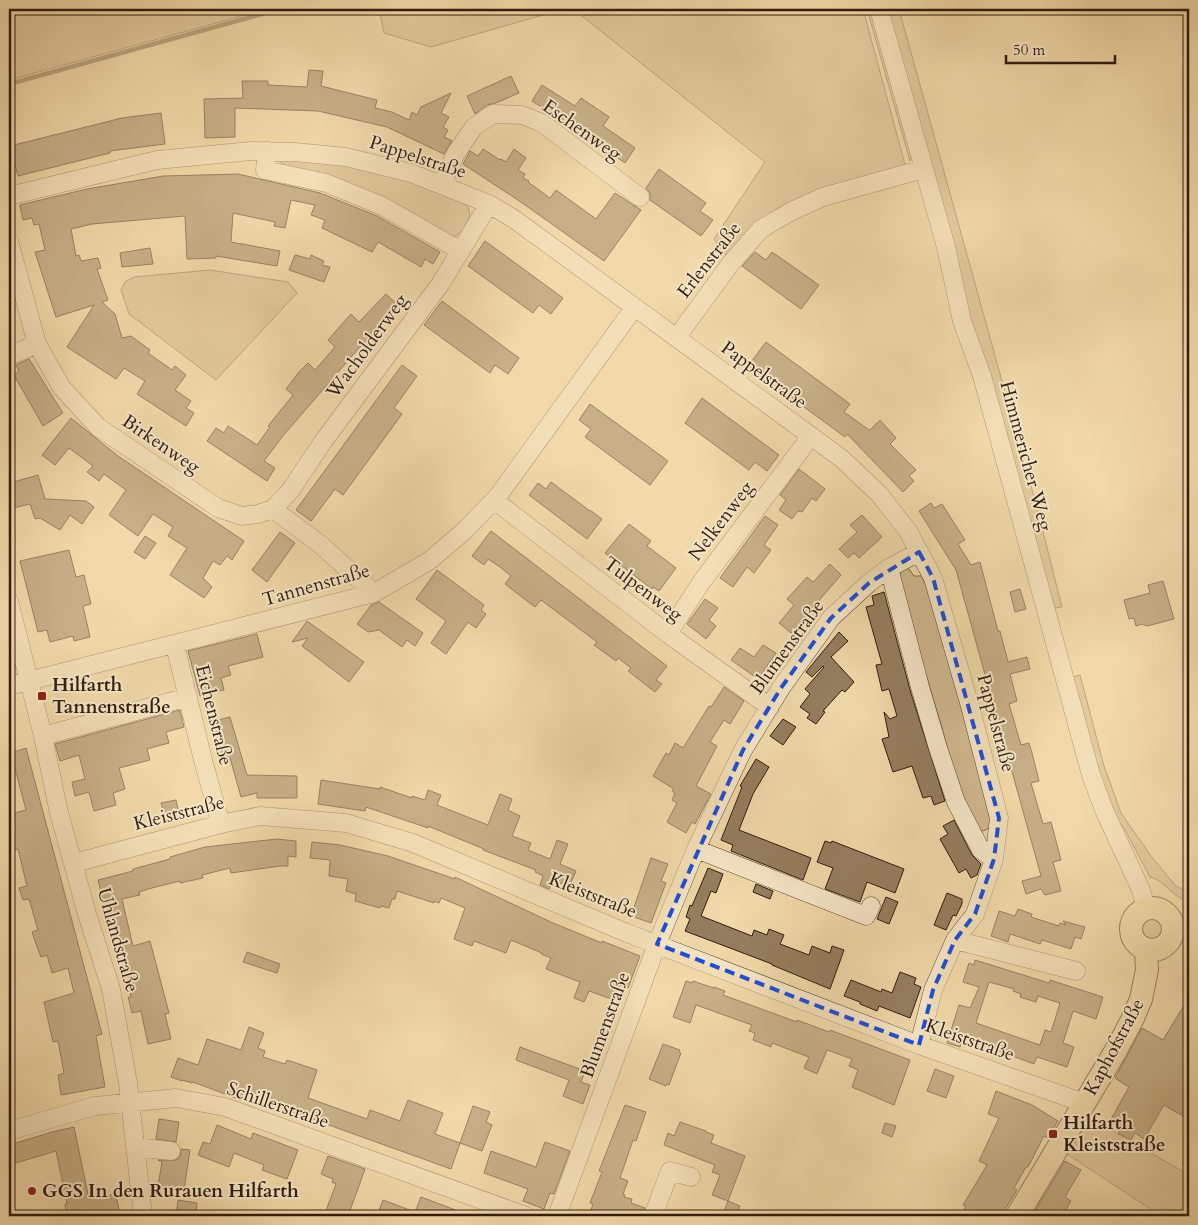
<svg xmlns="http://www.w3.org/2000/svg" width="1198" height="1225" font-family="Cardo,serif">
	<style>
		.green { fill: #d0b98f; stroke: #806a4f }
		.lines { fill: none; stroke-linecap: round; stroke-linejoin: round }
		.stream { stroke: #7c674c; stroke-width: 4.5 }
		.building { fill: #947e5f; stroke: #2f1c0f; fill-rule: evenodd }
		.minor-casing { stroke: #604b36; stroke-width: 19 }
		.major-casing { stroke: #2f1c0f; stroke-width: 24 }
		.minor { stroke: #f6e6c7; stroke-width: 18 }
		.major { stroke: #f1d9a9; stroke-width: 22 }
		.marked { fill: none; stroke: #1d4ed8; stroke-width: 4; stroke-dasharray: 10 6; stroke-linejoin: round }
		.poi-dot { fill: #8f2418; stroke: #f6e6c7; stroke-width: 2 }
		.labels { text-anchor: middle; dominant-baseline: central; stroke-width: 4; stroke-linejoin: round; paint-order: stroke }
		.street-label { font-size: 19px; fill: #2f1c0f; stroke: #f6e6c7 }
		.poi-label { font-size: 19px; font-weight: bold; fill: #2f1c0f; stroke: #f6e6c7; text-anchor: start }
	</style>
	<rect width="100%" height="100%" fill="#f1d9a9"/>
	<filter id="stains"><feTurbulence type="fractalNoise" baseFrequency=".004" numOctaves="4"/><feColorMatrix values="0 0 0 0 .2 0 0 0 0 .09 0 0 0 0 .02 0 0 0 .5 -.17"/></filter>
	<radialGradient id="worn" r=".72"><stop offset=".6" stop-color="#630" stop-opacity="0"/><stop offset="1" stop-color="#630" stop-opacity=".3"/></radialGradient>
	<path class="green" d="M9,9H267L9,80Z
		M379,9H564L431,47L384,33Z
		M573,9H863L906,168L801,198L778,208L751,229L728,258L714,239L765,162Z
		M867,9H871L912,158L910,161Z
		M887,9H899L1036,504L1062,607L1055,608L1019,487L971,320Z
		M279,160L337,161L388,172L465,202C468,207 471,212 469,218C466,226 459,237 450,238L284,166Z
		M210,270L288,282L297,293L216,380L129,314L121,290L125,282L134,277Z
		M906,568L909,569L914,576H922L932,600L991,814V825L986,830L982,831C962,808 950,758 942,728C927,678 912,629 898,579L901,570Z
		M1080,675L1104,766L1121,813L1151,856L1175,885L1183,890H1189V901C1171,898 1168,882 1150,877L1124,828L1116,819L1099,779L1073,677Z
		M1140 929a13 13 0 1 1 26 0a13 13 0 1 1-26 0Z
		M1090,1118L1189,1175V1216H1161L1067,1154Z"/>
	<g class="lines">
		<path class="stream" d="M9,84L280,9"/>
	</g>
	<path class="building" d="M309,70L323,71L321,86L377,100L375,108L392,112L409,120L412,112L417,115L421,107L451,93L441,113L449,117L443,127L448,130L444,137L452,141L444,154L387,127L318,111L235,108V137L205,138L204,99L243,98L242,81H268V85L307,87Z
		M511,76L519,93L496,103L487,105L475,114L467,96Z
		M542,85L575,106L581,98L609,117L603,126L635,148L625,163L581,132L532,101Z
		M161,113L165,144L110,151V153L18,176L10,146L122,118Z
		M483,149L500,160L501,159L506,162L514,149L526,158L518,170L525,174L523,178L529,181L528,182L550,198L556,190L596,219L615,193L641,210L604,261L518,200L463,164L470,151L478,156Z
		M659,169L706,203L700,211L713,220L701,236L650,200V193L646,188Z
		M238,174L320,193L377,216L440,252L433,264L425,259L421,267L378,242L372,252L322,228L325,220L311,215L315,205L291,200L285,228L274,226L275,222L233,213L231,242L280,251L277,266L216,256V258L187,259L185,216L92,224L71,229L76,256L79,255L81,261L98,258L101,268L97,269L108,300L102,302L115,314L122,338L131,336L150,350L148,353L172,370L175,366L186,375L175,390L191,401L186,408L194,413L186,426L137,394L145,381L124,368L116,379L67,347L94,305L56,317L35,252L45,250L39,224L34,225L32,218L23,220L20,205L87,189L163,176Z
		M485,241L563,298L551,314L539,305L533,313L468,266Z
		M150,248L153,264L122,267L120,253Z
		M755,252L766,260L772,252L819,285L801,309L742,266Z
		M295,255L310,259L311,255L324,261L322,265L330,267L324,282L289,270Z
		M386,294L400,307L358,349L282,437L264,461L275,468L267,481L207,441L216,428L224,433L228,426L257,445L270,427L268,426L293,395L286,389L299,372L308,363L315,370L335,347L328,340L343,323L351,314L359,322Z
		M442,301L519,358L508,374L495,365L490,373L424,325Z
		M766,342L850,404L844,412L869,430H870L880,420L896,438L890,444L916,470L909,476L914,481L903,492L847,434L845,437L748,366Z
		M29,359L63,413L43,426L14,375L19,371L16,365Z
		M402,365L417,376L394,408L402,414L343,495L335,489L311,521L296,510Z
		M702,398L779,455L767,471L755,462L749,470L685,423Z
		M590,404L668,461L650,485L585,437L591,429L579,420Z
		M71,418L118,456L244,541L232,560L227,556L220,565L213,561L203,578L212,587L204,598L170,575L187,548L168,536L173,527L153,514L138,536L109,515L126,490L104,474L99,481L87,472L93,466L69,448L55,465L42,455Z
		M799,469L825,489L816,501L812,498L802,512L798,511L792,519L779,510L786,500L780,495Z
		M38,475L45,499L86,501L94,507L82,524L70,515L60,530L40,518L35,519L30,504L9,509V493L12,492L10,483Z
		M551,482L590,511V510L602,519L587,539L529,495L538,483L546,489Z
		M931,503L934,508L942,504L965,540L958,544L971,565L980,562L998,631H1000L1008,662L1027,657L1030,669L1010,674L1017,701L1009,704L1021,745L1029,743L1032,753L1039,781L1031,783L1043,824L1051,822L1061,860L1053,862L1061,891L1045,895L1041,889L1026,894L1022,881L1041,876L956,570L919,511Z
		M862,515L882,537L859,558L854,553L848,558L839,549L857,532L850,525Z
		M765,516L778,525L764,545L771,550L754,573L747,567L733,587L720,578Z
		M629,524L651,541L647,546L676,568L659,591L653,587L652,589L605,553Z
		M491,531L667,666L656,680L662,684L655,692L628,671L631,668L618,658L616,661L594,645L597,642L541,600L535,607L505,584L511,576L500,567L488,559L484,565L472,556Z
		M280,532L295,543L267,582L252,570Z
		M145,536L156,543L145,559L134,552Z
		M69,550L76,577L84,575L91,604L83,606L90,637L74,641L73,636L50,642L47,630L38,632L20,561Z
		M830,564L841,575L791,633L779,623L794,605L787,599L807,577L813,582Z
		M437,570L484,605L481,610L486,614L476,628L468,622L446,654L431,643L446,621L416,599Z
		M1163,581L1174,619L1147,626L1142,624L1136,626L1134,618L1129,619L1124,600L1150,593L1148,585Z
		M1020,589L1026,609L1015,612L1010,592Z
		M884,592L910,690L945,801L934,805L931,796L923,798L912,766L893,772L882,739L889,737L884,712L890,719L897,716L889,689L882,691L876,665L882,664L866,607L874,605L872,596Z
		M705,599L718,608L709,620L716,626L706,639L687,624Z
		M379,602L423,633L415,646L407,640L402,647L379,630L368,632L357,624L371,605Z
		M307,621L364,662L349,682L302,646L308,638L292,642Z
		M839,632L848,641L831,657L854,682L845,692L842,690L823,711L825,712L816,724L807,718L810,714L800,707L810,694L805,689L824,667L823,666L812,677L806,672Z
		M257,634L263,657L228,666L231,675L221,678L224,690L200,696L188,651Z
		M763,645L776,653L758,679L731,660L740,648L754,657Z
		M724,687L744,701L730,724L724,720L710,742L717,746L696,786L711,794L695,824L692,822L686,833L667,822L677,803L672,800L675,793L672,791L674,789L653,776L666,753L669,755L675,743L683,748L709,706L711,707Z
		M180,710L184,727L166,732L169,743L147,749L150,760L119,768L125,789L113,793L116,805L94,811L89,792L75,796L72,782L85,779L79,755L60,761L55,744Z
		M230,717L247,775L297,776V798H257V793L241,797L230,758L220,760L210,722Z
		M783,719L796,727L783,745L770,736Z
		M26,748L102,1034L96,1036L105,1087L61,1095L58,1075L64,1073L58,1041L53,1042L44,1002L74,993L68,968L52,973L47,955L41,957L36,944L32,932L38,930L29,899L23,900L19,888L27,886L18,849L14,850L9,830V826L13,825L10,814L26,810L11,753Z
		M756,759L769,767L753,794L739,830L811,858L803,880L731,851L733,845L721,840L742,787L740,786Z
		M321,780L380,789V787L412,798V796L425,800L428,790L441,795L437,805L488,825L500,794L512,799L508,810L520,816L512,836L531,843L528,850L550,859L557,840L568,844L560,864L576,871L569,887L553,880L549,889L540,885L543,876L535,872L536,870L483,850L484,849L428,826V828L366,807L365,811L318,804Z
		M176,800L179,813L165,817L161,803Z
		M954,820L972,855L981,864L977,875L971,878L966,869L959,873L940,839L948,834L943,826Z
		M277,839L296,841V857L288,856V866H280L231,873L230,868L202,875L203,878L180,883V881L152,888L139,892L140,895L122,899L133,946L150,941L169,1013L165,1014L171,1039L148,1044L141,1011L132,1013L128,997H131L130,994L133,993L107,899L103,900L98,880L133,871V869L170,859V857L205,847Z
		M825,841L831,843L832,841L904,869L895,893L867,882L860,902L825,889L833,868L817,862Z
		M312,842L340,845L388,856L455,879V877L553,923L602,943V941L640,956L628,988L620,985L614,1000L589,991L584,1002L574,998L580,982L546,969L551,958L541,954L542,953L511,940L506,953L474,941L472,946L454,939L465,908L441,898L439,903L434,901V903L397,891L395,899H392L389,908L381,906L380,908L355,901L356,894L346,891L348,879L329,876L330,860L310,858Z
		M651,858L668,864L661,881L666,883L651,923L631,916Z
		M708,868L723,874L716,893L711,891L701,916L752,936L754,930L767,935L769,929L784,935L780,944L809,955L812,946L830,953L832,946L844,950L830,989L772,965V964L685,931L690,919L686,917L690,905L692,906Z
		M756,884L773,891L770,899L753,892Z
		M947,893L962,899V904L956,916L953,915L946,930L934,925Z
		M886,897L898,902L889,924L877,919Z
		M1018,909L1032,914L1031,917L1059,926L1060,923L1066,925L1063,921L1085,927L1081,939L1075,937L1071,949L1042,940L1040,944L1010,934L1008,942L991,936L999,911L1015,916Z
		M247,952L280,964L277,973L243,962Z
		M975,960L1049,983L1050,980L1103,997L1096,1019L1073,1011L1063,1043L1074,1047L1067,1067L1037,1057L1034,1064L963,1038L960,1047L947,1043L959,1005L970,1008L979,987L963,982L969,963L974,965ZM989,982L1014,989L1013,991L1021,994L1020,997L1036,1002L1038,996L1060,1003L1051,1032L1045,1030L1040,1045L976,1023Z
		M900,972L916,978L914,984L921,987L910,1018L879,1006L877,1011L860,1004V1002L844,996L851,980L881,992L882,989L892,993Z
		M686,981L692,983L693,981L714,988V987L725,991L723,995L797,1022V1020L829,1032L830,1030L910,1060L894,1105L852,1087L858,1070L849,1066L852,1059L827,1050L817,1074L804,1068L809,1057L772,1043L771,1047L753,1040L755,1033L749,1031L752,1025L696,1005L690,1023L673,1017Z
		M1189,997V1112L1186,1118L1164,1105L1144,1139L1135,1133L1131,1140L1118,1133L1122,1126L1111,1119L1129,1087L1115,1078L1142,1028L1163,1040Z
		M249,1027L264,1033L258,1048L265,1051L263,1057L285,1064L287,1060L317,1070L308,1098L367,1119L370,1110L400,1121L408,1100L443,1113L435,1134L460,1143L451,1169L243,1094L241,1100L193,1082L192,1083L182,1080V1081L171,1077L178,1058L198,1065L207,1039L241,1050Z
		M663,1044L680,1050L679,1052L681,1053L669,1085L667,1084L666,1086L649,1079Z
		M520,1047L585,1071L581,1082L590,1085L583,1104L563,1096L569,1080L516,1060Z
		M935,1069L954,1076L946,1098L927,1091Z
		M996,1091L1032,1105L1058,1121L1048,1138L1044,1136L1028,1167H1026L1014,1188L1017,1190L1001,1216H960L966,1206L963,1205L987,1165L979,1161L999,1118L988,1114Z
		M625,1105L646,1112L636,1141L633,1140L620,1178L628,1181L623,1194L625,1195L624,1197L632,1199L631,1203L645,1208L643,1216H589L593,1204L590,1203L602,1172L599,1171Z
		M473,1106L490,1112L486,1122L492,1125L482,1151L460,1143Z
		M159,1119L179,1122L176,1142L156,1139Z
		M680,1122L706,1131V1132L714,1135L711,1143L745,1156L728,1201L712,1195L720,1175L712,1172L715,1165L664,1145L668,1133L674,1136Z
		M885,1123L896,1126L892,1137L882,1133Z
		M217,1125L251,1139L253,1133L298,1150L287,1179L262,1170L264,1165L234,1153L229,1167L198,1155L203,1142L210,1144Z
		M74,1127L89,1199L116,1194L120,1216H67L65,1204H67L56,1151L9,1165V1145L52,1132Z
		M545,1142L570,1151L554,1194L550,1193L544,1209L523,1201L528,1189L484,1173L491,1151L536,1167Z
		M181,1149L190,1150L184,1190L158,1186L162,1162L158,1160H176L180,1157Z
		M328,1156L365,1169L348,1216H324L336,1184L332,1182L333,1179L321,1174Z
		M1065,1161L1081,1170L1065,1197L1071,1201L1062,1216H1032Z
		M421,1197L469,1215V1216H377L383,1200L415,1212Z
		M178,1200L197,1203L196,1216H176Z
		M728,1201L740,1206L736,1216L723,1214Z"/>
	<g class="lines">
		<defs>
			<path id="minor" d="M879,9L946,247L962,321L982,376L1091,775L1104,810L1141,890L1146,908
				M267,151L265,170L326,183L382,206L461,251
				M442,184L456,153L474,127L493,114L522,115L542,123L640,197
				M9,196L157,160L251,151L295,152L346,157L411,173L489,204L514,219L811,436L842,459L879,494L908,531L933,578L970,706L999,818L994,859L975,914L955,940L933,990L919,1045
				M9,241L37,344L62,388L98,427L218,508L242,516L258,514L273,509L321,545L374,593
				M677,337L731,263L761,229L790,212L823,197L923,169
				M9,356L37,344
				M494,500L668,634L770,707
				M273,509L290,491L322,443L441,283L489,204
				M889,568L920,687L938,748L956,802L981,850L994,859
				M9,601L43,736L59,813L87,914L111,989L128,1083L143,1216
				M668,634L700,584L811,436
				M175,645L204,764L221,824
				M9,686L374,593L429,561L463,532L498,496L634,308
				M43,736L188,697
				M696,849L866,916L871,906
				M74,863L221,824L260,816L346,823L413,843L627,933L919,1045L1084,1103
				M955,940L1076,971
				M9,1131L95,1106L176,1098L225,1107L526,1216
				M135,1147L171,1151
				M557,1216L657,944L696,849L743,750L781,688L831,618L869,583L889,568L919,552
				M653,1216L670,1171L691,1177"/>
			<path id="major" d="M1131 929a21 21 0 1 1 42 0a21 21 0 1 1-42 0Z
				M1017,1216L1115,1052L1133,1018L1141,999L1147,970L1146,949"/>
		</defs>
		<use href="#minor" class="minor-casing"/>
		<use href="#major" class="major-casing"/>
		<use href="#minor" class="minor"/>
		<use href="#major" class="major"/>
	</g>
	<path d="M0 0H1198V1225H0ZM919,552L933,578L999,818L994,859L975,914L955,940L933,990L919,1045L657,944L743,750L781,688L831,618L869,583Z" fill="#f1d9a9" fill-opacity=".55" fill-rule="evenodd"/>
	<path class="marked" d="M919,552L933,578L999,818L994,859L975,914L955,940L933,990L919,1045L657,944L743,750L781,688L831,618L869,583Z"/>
	<g class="poi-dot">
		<rect x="37" y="691" width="10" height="10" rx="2.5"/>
		<rect x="1048" y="1129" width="10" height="10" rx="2.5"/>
		<circle cx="32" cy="1191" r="5"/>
	</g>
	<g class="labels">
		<g class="street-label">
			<text transform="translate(582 130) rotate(35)">Eschenweg</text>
			<text transform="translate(418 157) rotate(18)">Pappelstraße</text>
			<text transform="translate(709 260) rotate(-52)">Erlenstraße</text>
			<text transform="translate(367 346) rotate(-54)">Wacholderweg</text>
			<text transform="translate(764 375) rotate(36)">Pappelstraße</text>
			<text transform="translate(161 444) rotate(34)">Birkenweg</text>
			<text transform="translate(1026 456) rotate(75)">Himmericher Weg</text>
			<text transform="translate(721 521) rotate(-53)">Nelkenweg</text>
			<text transform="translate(316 585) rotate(-16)">Tannenstraße</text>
			<text transform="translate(643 589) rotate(37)">Tulpenweg</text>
			<text transform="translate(787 647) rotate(-54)">Blumenstraße</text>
			<text transform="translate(214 715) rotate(76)">Eichenstraße</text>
			<text transform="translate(996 723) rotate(75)">Pappelstraße</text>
			<text transform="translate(179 813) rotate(-14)">Kleiststraße</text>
			<text transform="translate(593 895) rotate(22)">Kleiststraße</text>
			<text transform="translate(118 940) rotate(74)">Uhlandstraße</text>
			<text transform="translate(605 1025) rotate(-70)">Blumenstraße</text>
			<text transform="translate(970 1040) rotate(19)">Kleiststraße</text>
			<text transform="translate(1114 1047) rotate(-62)">Kaphofstraße</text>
			<text transform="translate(278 1105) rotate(19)">Schillerstraße</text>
		</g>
		<g class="poi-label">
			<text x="52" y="685">Hilfarth<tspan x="52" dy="22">Tannenstraße</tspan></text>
			<text x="1063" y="1123">Hilfarth<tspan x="1063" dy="22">Kleiststraße</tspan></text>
			<text x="42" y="1191">GGS In den Rurauen Hilfarth</text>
		</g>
	</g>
	<rect width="1198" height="1225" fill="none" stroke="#f1d9a9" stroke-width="30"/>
	<rect x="10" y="10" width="1178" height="1205" fill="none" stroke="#2f1c0f" stroke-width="2.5"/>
	<rect x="15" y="15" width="1168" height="1195" fill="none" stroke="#2f1c0f"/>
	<path d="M1006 55v8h109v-8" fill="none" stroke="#2f1c0f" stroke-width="2.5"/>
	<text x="1013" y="55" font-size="15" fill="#2f1c0f" stroke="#f6e6c7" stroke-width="4" paint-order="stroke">50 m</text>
	<rect width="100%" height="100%" filter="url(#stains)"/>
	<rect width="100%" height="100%" fill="url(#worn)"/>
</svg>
